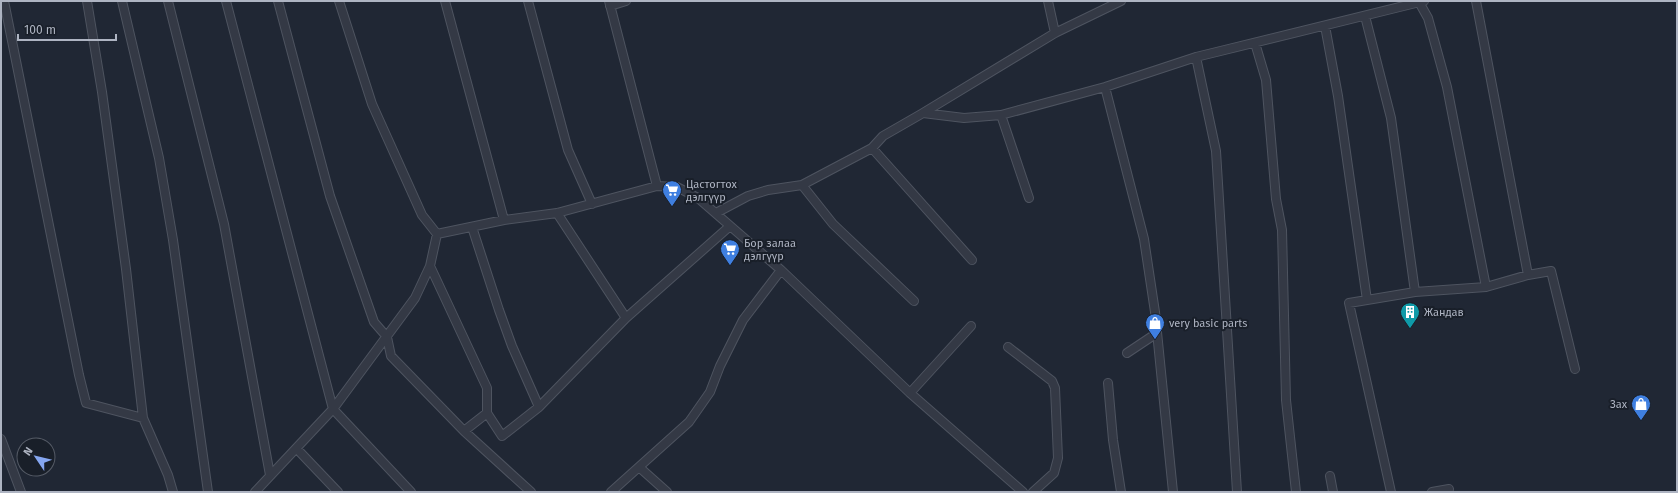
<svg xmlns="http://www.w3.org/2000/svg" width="1678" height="493" font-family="'Fira Sans',sans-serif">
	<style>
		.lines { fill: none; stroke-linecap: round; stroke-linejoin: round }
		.street-casing { stroke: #4e5460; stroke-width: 10 }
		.street { stroke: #343945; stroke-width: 8 }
		.labels { text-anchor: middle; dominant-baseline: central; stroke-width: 4; stroke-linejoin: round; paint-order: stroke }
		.poi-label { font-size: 11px; fill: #aeb4c2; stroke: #191f29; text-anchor: start }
	</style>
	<rect width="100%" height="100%" fill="#202734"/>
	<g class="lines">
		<defs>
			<path id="street" d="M4,1L79,375L86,403L143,418
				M87,1L102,92L126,269L143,418L168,475L173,492
				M122,1L159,158L173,240L208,492
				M168,1L224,224L270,475
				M226,1L333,409L411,492
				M278,1L330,196L374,322L387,337L391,356L464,431L531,492
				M339,1L372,104L422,215L437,234L504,220L557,213L657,186L677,187L698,198L781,270L910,393L1023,492
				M445,1L504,220
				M528,1L568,150L592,204
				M609,1L657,186
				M1048,1L1055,33
				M1476,1L1528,275
				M1419,2L1428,18L1447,87L1486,287
				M610,6L626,1
				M1365,16L1391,118L1415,292
				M1325,26L1338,96L1367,300
				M1255,43L1266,80L1276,199L1282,230L1286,400L1296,492
				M1196,57L1216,151L1237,492
				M1105,87L1144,239L1155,312L1173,492
				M923,113L1055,33L1121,1
				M1001,115L1029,198
				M872,148L972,260
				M802,185L833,224L914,301
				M557,213L626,318
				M716,213L748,196L768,190L802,185L872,148L883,136L923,113L964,118L1001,115L1105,87L1196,57L1424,1
				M472,227L499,310L512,346L539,407
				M430,266L487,388V413
				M1008,347L1052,381L1055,388L1058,458L1054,473L1033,492
				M1127,353L1157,333
				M1108,383L1113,440L1121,492
				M910,393L971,326
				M464,431L487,413L502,436L539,407L626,318L730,226
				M1,439L21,492
				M297,449L338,492
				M639,467L667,492
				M1330,476L1333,492
				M255,492L333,409L415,298L430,266L437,234
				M611,492L689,422L710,392L720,366L743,320L781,270
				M1391,492L1349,303L1415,292L1486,287L1528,275L1551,271L1575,369
				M1432,492L1449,489"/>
		</defs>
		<use href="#street" class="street-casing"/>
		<use href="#street" class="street"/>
	</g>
	<defs>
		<symbol id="supermarket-pin" viewBox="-11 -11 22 30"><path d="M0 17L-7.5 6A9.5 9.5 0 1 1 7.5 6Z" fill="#3f7fe0" stroke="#191f29"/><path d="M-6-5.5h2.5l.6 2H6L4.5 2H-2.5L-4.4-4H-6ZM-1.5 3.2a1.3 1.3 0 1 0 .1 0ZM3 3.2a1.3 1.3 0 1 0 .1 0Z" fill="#fff"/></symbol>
		<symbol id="building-pin" viewBox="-11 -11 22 30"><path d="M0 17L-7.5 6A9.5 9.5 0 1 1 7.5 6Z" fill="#0f9aa8" stroke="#191f29"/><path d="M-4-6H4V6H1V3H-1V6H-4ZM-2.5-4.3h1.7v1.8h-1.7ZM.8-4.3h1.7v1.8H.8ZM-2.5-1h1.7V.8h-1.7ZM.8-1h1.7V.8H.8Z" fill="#fff"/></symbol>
		<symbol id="shop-pin" viewBox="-11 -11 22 30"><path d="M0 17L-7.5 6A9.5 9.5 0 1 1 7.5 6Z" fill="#3f7fe0" stroke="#191f29"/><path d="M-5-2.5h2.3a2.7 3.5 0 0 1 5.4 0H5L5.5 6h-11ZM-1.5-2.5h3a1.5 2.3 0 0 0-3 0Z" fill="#fff"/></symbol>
	</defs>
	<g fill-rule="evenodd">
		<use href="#supermarket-pin" x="661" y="179" width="22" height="30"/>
		<use href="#supermarket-pin" x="719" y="238" width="22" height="30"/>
		<use href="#building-pin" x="1399" y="301" width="22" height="30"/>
		<use href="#shop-pin" x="1144" y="312" width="22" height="30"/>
		<use href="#shop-pin" x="1630" y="393" width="22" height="30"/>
	</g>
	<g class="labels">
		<g class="poi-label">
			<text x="686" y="184">Цастогтох<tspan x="686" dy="13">дэлгүүр</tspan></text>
			<text x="744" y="243">Бор залаа<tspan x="744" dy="13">дэлгүүр</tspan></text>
			<text x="1424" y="312">Жандав</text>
			<text x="1169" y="323">very basic parts</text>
			<text x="1627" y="404" text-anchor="end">Зах</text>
		</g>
	</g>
	<rect width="1678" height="493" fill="none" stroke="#aeb4c2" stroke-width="4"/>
	<g transform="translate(36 457) rotate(305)"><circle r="19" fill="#191f29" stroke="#555b66"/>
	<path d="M0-3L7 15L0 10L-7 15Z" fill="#85a6f0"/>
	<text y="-6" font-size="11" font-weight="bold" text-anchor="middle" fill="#aeb4c2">N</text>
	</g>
	<path d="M18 34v6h98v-6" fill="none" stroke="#aeb4c2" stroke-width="2"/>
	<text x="24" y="34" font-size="12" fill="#aeb4c2" stroke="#191f29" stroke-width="3" paint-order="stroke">100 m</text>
</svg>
